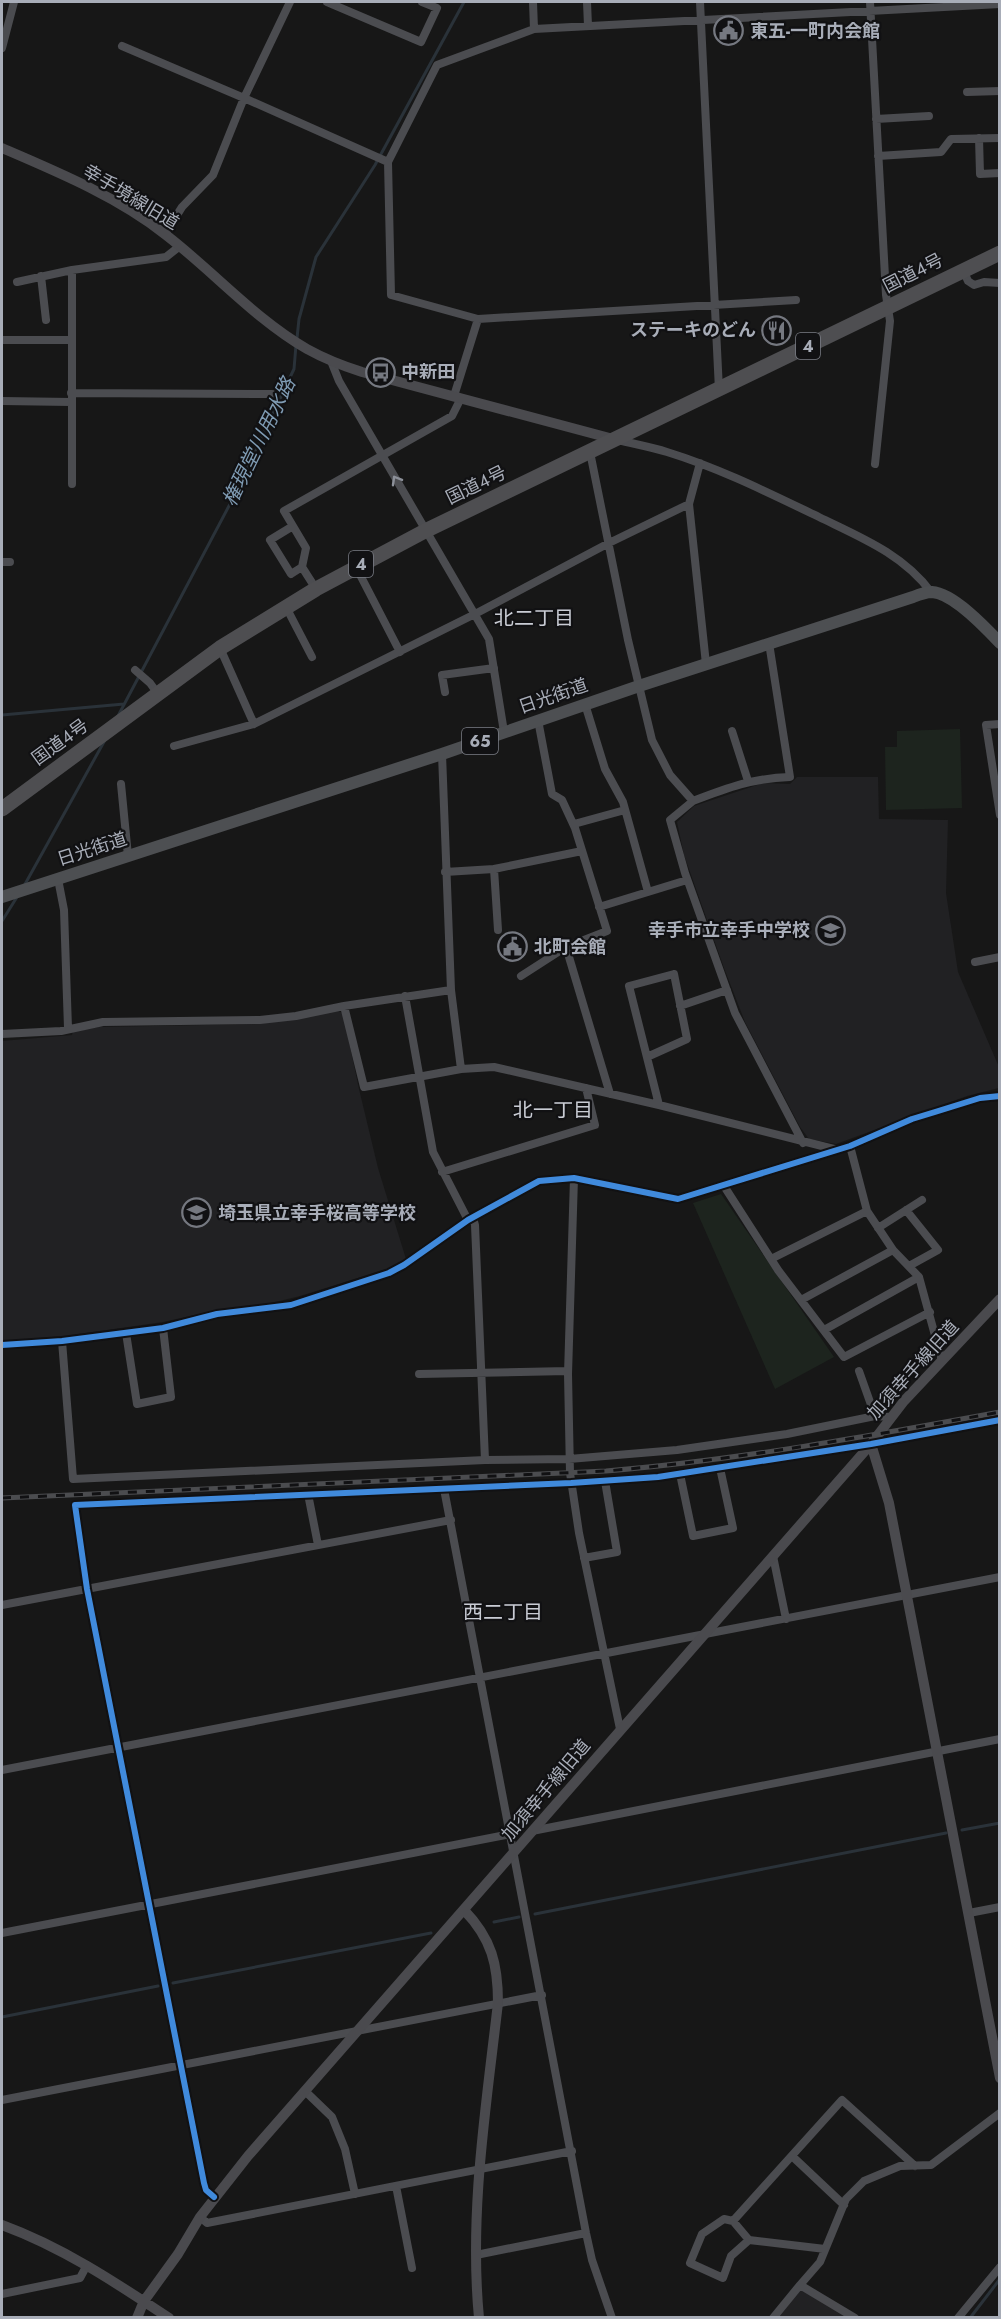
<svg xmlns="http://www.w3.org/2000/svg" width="1001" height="2319" font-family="Jost,'Noto Sans JP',sans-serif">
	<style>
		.built { fill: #212123 }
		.green { fill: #1d241e }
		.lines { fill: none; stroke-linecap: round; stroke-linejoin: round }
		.stream { stroke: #2a3239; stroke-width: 3 }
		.street { stroke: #4b4c50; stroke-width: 8 }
		.secondary { stroke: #4a4a4e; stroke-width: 10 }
		.primary { stroke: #4d4f52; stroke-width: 12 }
		.highway { stroke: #4e4e51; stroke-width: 15 }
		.rail-casing { stroke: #4b4c4f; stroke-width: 5 }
		.rail { stroke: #111113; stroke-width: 3; stroke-dasharray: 9; stroke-linecap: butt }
		.cycleway-casing { stroke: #111113; stroke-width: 10 }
		.cycleway { stroke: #408adc; stroke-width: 6 }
		.oneway { stroke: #8c9099 }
		.labels { text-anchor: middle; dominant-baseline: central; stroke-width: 4.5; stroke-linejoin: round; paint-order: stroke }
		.shield { fill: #111113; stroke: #7b7e86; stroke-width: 1.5 }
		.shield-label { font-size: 16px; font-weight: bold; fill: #a8adb8 }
		.poi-label { font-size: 18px; font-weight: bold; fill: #a8adb8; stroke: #111113; text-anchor: start }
		.street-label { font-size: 18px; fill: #a8adb8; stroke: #111113 }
		.water-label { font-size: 20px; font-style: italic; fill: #7f9bb3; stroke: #111113 }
		.neighbourhood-label { font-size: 20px; fill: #c9ccd4; stroke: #111113 }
	</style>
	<rect width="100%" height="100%" fill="#171717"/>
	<path class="built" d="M797,777H878L879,819L948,820L946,893L958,972L999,1067V1088L967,1096L836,1144L809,1139L800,1127L745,1022L724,968L684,855L677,822L694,806L763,783L790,784Z
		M338,1011L343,1013L359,1089L378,1168L406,1259L387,1269L300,1296L267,1304L217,1310L163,1322L65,1336L2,1341V1041L72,1035L73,1031L100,1027L258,1024Z
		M800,2289L850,2318H776Z"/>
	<path class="green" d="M960,729L962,808L886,810L885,747H897V731Z
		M721,1194L834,1357L775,1389L693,1203Z"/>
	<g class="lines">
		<path class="stream" d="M297,338L299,319L316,257L375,165L464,2
			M2,715L124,704
			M118,716L230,504L294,369L296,345
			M24,886L105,740
			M2,921L17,897
			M962,1830L1000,1823
			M535,1914L946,1833
			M494,1922L519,1917
			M173,1983L431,1933
			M2,2017L158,1986
			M970,2318L1000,2279"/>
		<path class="street" d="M327,2L421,42L437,8L422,2
			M533,2L534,29
			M587,2L588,26
			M700,2L719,390
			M870,2L886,295L890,321L875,464
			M122,46L244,98L388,162L391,295L478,319L454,396
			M2,48L14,2
			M967,92L1000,91
			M876,119L929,116
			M979,138L980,174L1000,173
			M878,156L941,152L951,139L1000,138
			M388,162L437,65L534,29L1000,4
			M165,234L182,207L213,175L244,98L290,2
			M72,270V484
			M963,270L968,281L974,285L984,282L1000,283
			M41,276L46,320
			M17,282L72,270L166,257L180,246
			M478,319L796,300
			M2,340H71
			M331,361L339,381L489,639L504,732
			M71,393L272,394
			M2,401L71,402
			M618,440C634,444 651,447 667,452C719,468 769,493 819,517C860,537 903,554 931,592
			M590,452L628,640L652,740L670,775L693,801C727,788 753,778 790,777L769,643
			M689,504L706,664
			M293,526L270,540L291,574L302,567L316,589
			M2,562H10
			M302,567L306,548L284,511L452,416L461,398
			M356,567L400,652
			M286,607L312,657
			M220,648L254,724
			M135,670L150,683L158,694
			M445,692L442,675L494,668
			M585,704L605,769L623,802L648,892
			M1000,724L986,725L1000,815
			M732,731L748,781
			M174,746L254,724L475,614L609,543L689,504L700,463
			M442,754L451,990L461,1069
			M121,784L128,856
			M693,801L670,820L685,873L735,1013L803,1143
			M574,824L625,810
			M445,872L494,869
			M58,879L64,910L68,1028
			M599,907L687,880
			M498,930L494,869L582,851
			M566,947L610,1094
			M975,962L1000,957
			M521,976L566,947L607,931L575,828L562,800L552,794L538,720
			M405,996L433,1152L468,1220
			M344,1006L364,1087L461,1069L494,1067L659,1105L834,1149
			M680,1006L727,990
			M2,1034L61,1031L103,1022L260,1020L296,1016L344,1006L451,990
			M647,1057L687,1039L674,974L629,986L659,1105
			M850,1146L867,1211L893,1250L919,1277L942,1361
			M442,1172L595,1125L586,1088
			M574,1178L568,1374L570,1473L579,1533L620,1729
			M724,1186L778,1270L844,1357L930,1312
			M906,1210L938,1250L909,1266
			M473,1218L475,1225L485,1460
			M878,1228L922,1200
			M771,1259L867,1211
			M801,1300L893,1250
			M824,1330L919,1277
			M126,1333L137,1404L171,1397L163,1328
			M62,1341L73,1479L485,1460L569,1459L677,1450L787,1434L875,1416
			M2,1345L62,1341L163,1328L217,1314L291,1305L389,1273L404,1265L468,1220L539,1181L574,1178L678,1199L850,1146L912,1119L935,1112L980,1098L1000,1096
			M859,1371L875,1416L891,1417
			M419,1374L568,1371
			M680,1474L693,1536L733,1528L720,1468
			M444,1489L586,2233L592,2260L612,2318
			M308,1494L318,1545
			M773,1556L786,1619
			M584,1558L617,1552L605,1481
			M2,1605L451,1520
			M2,1770L1000,1577
			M532,1831L1000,1739
			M969,1913L1000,1907
			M2,1933L511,1834
			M305,2091L332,2117L345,2149L355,2194
			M2,2100L542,1995
			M792,2156L844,2205
			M396,2186L412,2268
			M214,2197L206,2190L204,2183L87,1589L75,1505L571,1483L658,1477L871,1444L1000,1420
			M200,2217L207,2223L572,2151
			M733,2221L842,2100L915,2166
			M749,2240L731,2256L723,2278L690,2263L702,2234L724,2219L733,2221L749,2240L825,2249
			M476,2255L586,2233
			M800,2285L820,2262L846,2199L864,2181L900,2166L931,2165L1000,2113
			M2,2294L80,2278L87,2265
			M773,2318L800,2285L855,2318
			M958,2318L1000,2267"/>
		<path class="secondary" d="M2,148C58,172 118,197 166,235C214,272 255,319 307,349C325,359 343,366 362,372L617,440
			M871,1444L889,1503L1000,2078
			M464,1910C492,1939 498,1965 498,2003C486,2107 469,2213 479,2318
			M2,2225C62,2247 115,2282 169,2318
			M137,2318L144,2301L178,2254L200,2217L248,2156L871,1444L904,1401L1000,1299"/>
		<path class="primary" d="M2,897L442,754L639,686L913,597C918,595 926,592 932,592C953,593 986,628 1000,643"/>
		<path class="highway" d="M2,809L220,648L316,589L425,531L1000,253"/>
		<defs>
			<path id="rail" d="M2,1498L606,1471C738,1460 869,1436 1000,1412"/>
		</defs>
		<use href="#rail" class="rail-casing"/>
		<use href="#rail" class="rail"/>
		<defs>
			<path id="cycleway" d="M2,1345L62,1341L163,1328L217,1314L291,1305L389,1273L404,1265L468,1220L539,1181L574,1178L678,1199L850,1146L912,1119L935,1112L980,1098L1000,1096
				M214,2197L206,2190L204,2183L87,1589L75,1505L571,1483L658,1477L871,1444L1000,1420"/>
		</defs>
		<use href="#cycleway" class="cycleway-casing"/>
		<use href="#cycleway" class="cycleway"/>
	</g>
	<defs><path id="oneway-chevron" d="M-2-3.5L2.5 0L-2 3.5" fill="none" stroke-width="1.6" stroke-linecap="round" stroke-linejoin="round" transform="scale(1.5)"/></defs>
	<use class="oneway" href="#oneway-chevron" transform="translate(396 480) rotate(-120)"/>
	<defs>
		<symbol id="civic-ring" viewBox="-11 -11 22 22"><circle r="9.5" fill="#111113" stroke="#757880" stroke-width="1.5"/><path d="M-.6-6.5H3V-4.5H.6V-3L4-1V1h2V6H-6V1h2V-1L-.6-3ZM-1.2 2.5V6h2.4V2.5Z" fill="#757880"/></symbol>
		<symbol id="restaurant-ring" viewBox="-11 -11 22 22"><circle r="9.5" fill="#111113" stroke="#757880" stroke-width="1.5"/><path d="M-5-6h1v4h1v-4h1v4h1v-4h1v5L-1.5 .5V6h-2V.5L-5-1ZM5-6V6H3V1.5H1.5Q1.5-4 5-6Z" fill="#757880"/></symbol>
		<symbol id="bus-ring" viewBox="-11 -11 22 22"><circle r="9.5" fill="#111113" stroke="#757880" stroke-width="1.5"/><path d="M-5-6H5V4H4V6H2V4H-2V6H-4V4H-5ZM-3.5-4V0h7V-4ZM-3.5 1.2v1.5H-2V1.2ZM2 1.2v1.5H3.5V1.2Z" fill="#757880"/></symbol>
		<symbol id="school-ring" viewBox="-11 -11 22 22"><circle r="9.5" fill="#111113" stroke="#757880" stroke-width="1.5"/><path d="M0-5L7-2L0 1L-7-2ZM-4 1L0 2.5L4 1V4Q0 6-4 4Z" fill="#757880"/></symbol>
	</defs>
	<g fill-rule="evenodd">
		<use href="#civic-ring" x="712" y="14" width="33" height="33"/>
		<use href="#restaurant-ring" x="760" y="314" width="33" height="33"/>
		<use href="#bus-ring" x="364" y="356" width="33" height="33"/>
		<use href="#school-ring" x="814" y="914" width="33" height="33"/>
		<use href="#civic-ring" x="496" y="930" width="33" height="33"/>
		<use href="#school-ring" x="180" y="1196" width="33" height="33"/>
	</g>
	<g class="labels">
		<g class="shield">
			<rect x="796" y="333" width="24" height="26" rx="4.5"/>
			<rect x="349" y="551" width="24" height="26" rx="4.5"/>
			<rect x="462" y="728" width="36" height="26" rx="4.5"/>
		</g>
		<g class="shield-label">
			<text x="808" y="346">4</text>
			<text x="361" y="564">4</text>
			<text x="480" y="741">65</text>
		</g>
		<g class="poi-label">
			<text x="750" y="31">東五-一町内会館</text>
			<text x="756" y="330" text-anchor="end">ステーキのどん</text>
			<text x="401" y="372">中新田</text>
			<text x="810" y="930" text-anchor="end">幸手市立幸手中学校</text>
			<text x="534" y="947">北町会館</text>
			<text x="218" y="1213">埼玉県立幸手桜高等学校</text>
		</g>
		<g class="street-label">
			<text transform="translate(131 197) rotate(31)">幸手境線旧道</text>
			<text transform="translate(913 273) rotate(-27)">国道4号</text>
			<text transform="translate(476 485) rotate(-26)">国道4号</text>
			<text transform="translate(553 696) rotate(-19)">日光街道</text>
			<text transform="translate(60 742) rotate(-36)">国道4号</text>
			<text transform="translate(92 849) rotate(-18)">日光街道</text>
			<text transform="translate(913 1370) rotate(-48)">加須幸手線旧道</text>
			<text transform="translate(546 1790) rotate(-50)">加須幸手線旧道</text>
		</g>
		<g class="water-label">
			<text transform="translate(259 442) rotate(-64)">権現堂川用水路</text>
		</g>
		<g class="neighbourhood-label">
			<text x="534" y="618">北二丁目</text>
			<text x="553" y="1110">北一丁目</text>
			<text x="503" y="1612">西二丁目</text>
		</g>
	</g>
	<rect width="1001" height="2319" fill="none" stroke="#a8adb8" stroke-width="6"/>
</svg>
